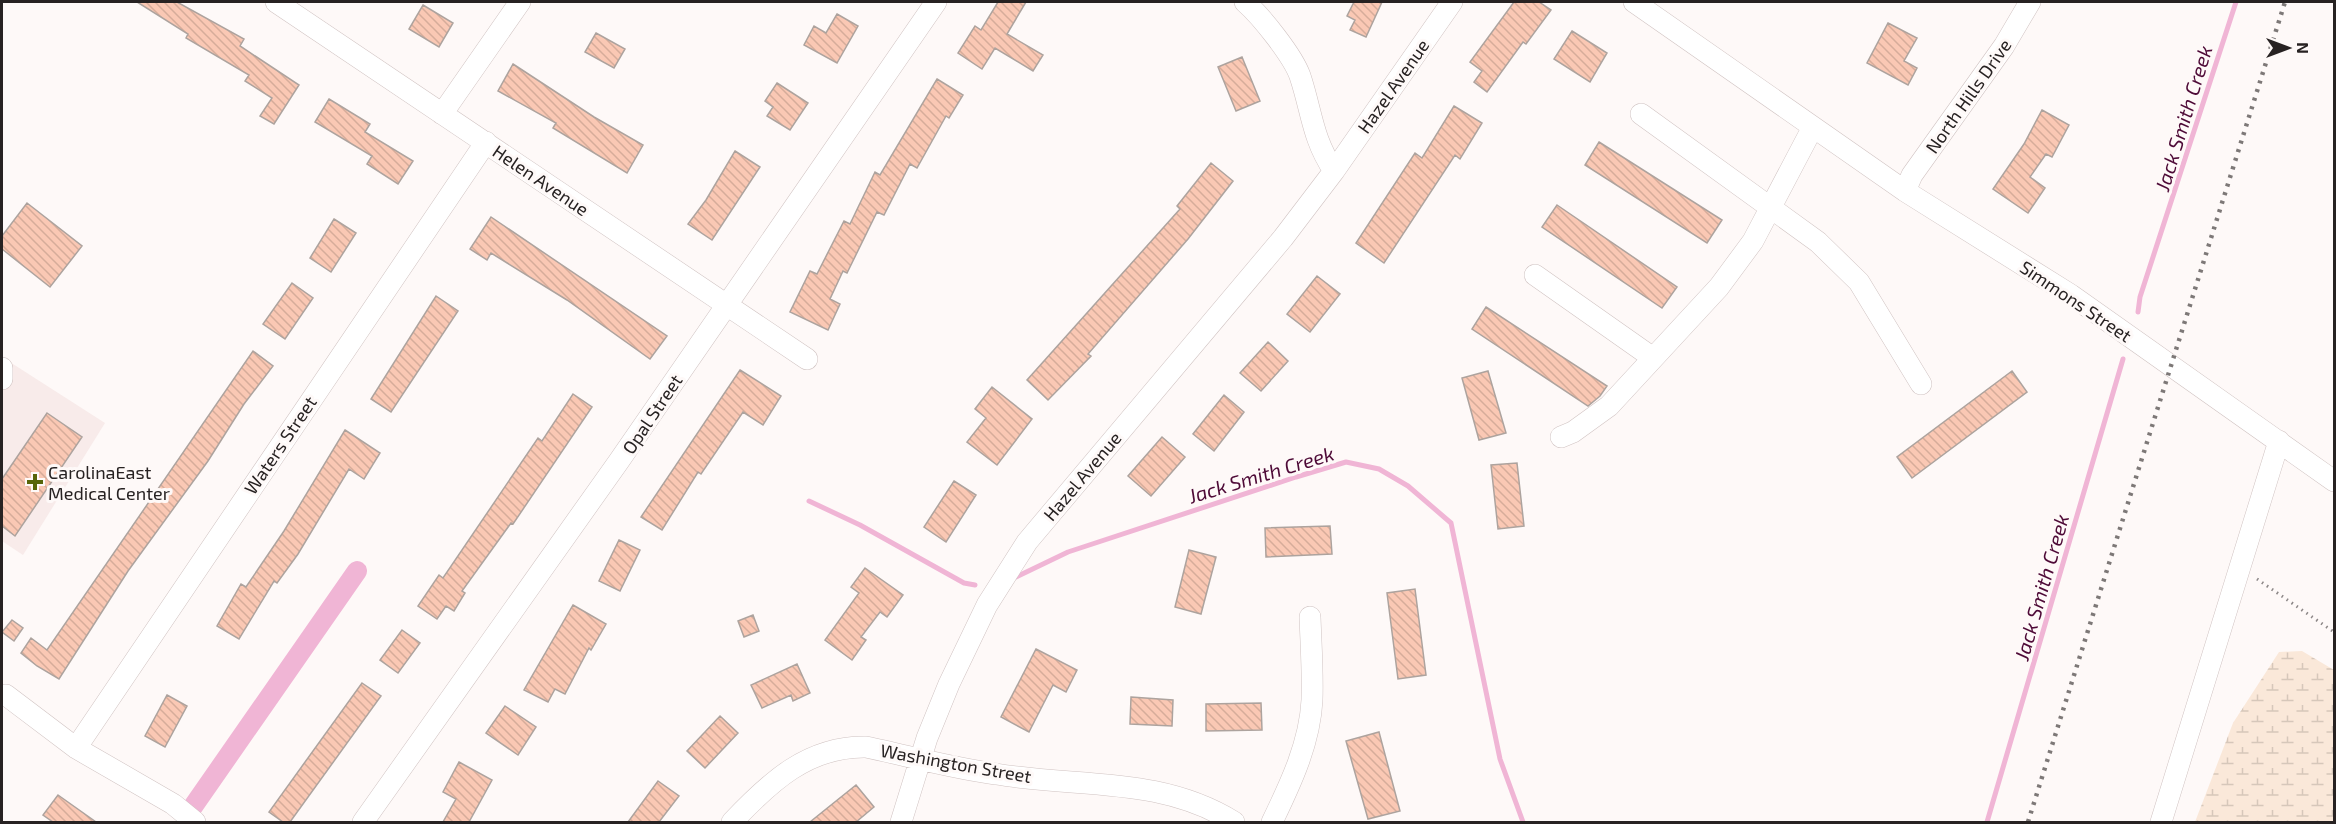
<svg xmlns="http://www.w3.org/2000/svg" width="2336" height="824" font-family="'Exo 2',sans-serif">
	<style>
		.built { fill: #f8ebea }
		.wetland { fill: url(#wetland-marsh) }
		.lines { fill: none; stroke-linecap: round; stroke-linejoin: round }
		.stream { stroke: #f0b5d5; stroke-width: 5 }
		.canal { stroke: #f0b5d5; stroke-width: 20 }
		.building { fill: url(#building-back-hatch); stroke: #ada39e; stroke-width: 1.5 }
		.minor-casing { stroke: #d0c3c2; stroke-width: 22 }
		.path { stroke: #8c8787; stroke-width: 3; stroke-dasharray: 1.5 4.5; stroke-linecap: butt }
		.minor { stroke: #fff; stroke-width: 21 }
		.rail { stroke: #7d7877; stroke-width: 4.5; stroke-dasharray: 3 6; stroke-linecap: butt }
		.poi-dot { fill: #57650a; stroke: #fef9f8; stroke-width: 2 }
		.labels { text-anchor: middle; dominant-baseline: central; stroke-width: 6; stroke-linejoin: round; paint-order: stroke }
		.street-label { font-size: 18px; fill: #272222; stroke: #fef9f8 }
		.poi-label { font-size: 18px; fill: #272222; stroke: #fef9f8; text-anchor: start }
		.water-label { font-size: 20px; font-style: italic; fill: #4e0a37; stroke: #fef9f8 }
	</style>
	<defs>
		<pattern id="wetland-marsh" width="20" height="14" patternUnits="userSpaceOnUse" patternTransform="scale(1.5)"><rect width="20" height="14" fill="#fae8d9"/><path d="M1 5h8M5 5V1M11 12h8M15 12V8" fill="none" stroke="#d6c7ba"/></pattern>
		<pattern id="building-back-hatch" width="6" height="6" patternUnits="userSpaceOnUse" patternTransform="scale(1.5)"><rect width="6" height="6" fill="#fac8b4"/><path d="M-1 5l2 2M0 0l6 6M5-1l2 2" fill="none" stroke="#d6ac9a"/></pattern>
	</defs>
	<rect width="100%" height="100%" fill="#fef9f8"/>
	<path class="built" d="M2,357L105,423L23,555L2,541Z"/>
	<path class="wetland" d="M2302,651L2334,670V822H2195L2233,723L2279,652Z"/>
	<g class="lines">
		<path class="stream" d="M2138,312L2140,297L2236,2
			M809,501L860,525L964,583L975,585
			M1016,577L1068,552L1296,477L1346,462L1379,469L1408,486L1451,523L1500,759L1523,822
			M1987,822L2123,359"/>
		<path class="canal" d="M192,808L357,571"/>
	</g>
	<path class="building" d="M137,2H177L244,39L240,46L299,85L274,124L260,116L272,98L245,81L249,75L186,38L188,34Z
		M998,2H1026L1007,34L1043,55L1033,71L995,48L982,69L958,53L975,26L981,30Z
		M1354,2H1382L1366,37L1350,30L1355,20L1347,16Z
		M1514,2H1539L1551,10L1526,44L1523,42L1487,92L1474,82L1482,71L1470,62Z
		M423,5L453,23L439,47L409,29Z
		M837,14L858,26L837,63L804,45L814,26L826,33Z
		M1888,23L1917,38L1904,61L1917,68L1908,85L1867,63Z
		M1572,31L1607,53L1590,82L1554,59Z
		M596,33L625,49L614,68L585,52Z
		M1242,57L1260,101L1236,111L1218,67Z
		M513,64L594,117L643,145L627,173L553,128L556,123L498,91Z
		M937,79L963,95L949,118L946,116L917,168L910,164L884,215L877,212L847,273L843,271L830,299L840,304L828,330L790,312L810,271L817,274L844,221L850,224L875,172L880,175Z
		M777,83L808,103L790,130L767,116L773,107L765,101Z
		M329,99L370,124L365,132L413,161L398,184L367,164L372,156L315,122Z
		M1454,106L1482,123L1460,159L1455,155L1384,263L1356,243L1415,153L1422,158Z
		M2042,110L2069,125L2052,157L2046,154L2030,177L2045,188L2028,213L1993,189L2024,144Z
		M1599,142L1722,220L1707,243L1585,165Z
		M735,151L760,167L712,240L688,224L706,200Z
		M1211,163L1233,181L1188,239L1088,354L1091,356L1048,400L1027,380L1180,209L1177,206Z
		M27,203L82,246L50,287L2,249V236Z
		M1557,205L1677,287L1662,308L1542,227Z
		M491,217L667,336L650,359L567,300L491,253L487,260L470,249Z
		M334,219L356,233L331,272L310,258Z
		M1317,276L1340,294L1310,332L1287,314Z
		M292,283L313,298L285,339L263,324Z
		M436,296L458,311L391,412L371,399Z
		M1486,307L1607,386L1600,396L1588,406L1472,329Z
		M1268,342L1288,361L1261,391L1240,373Z
		M253,351L273,366L244,404L208,461L128,571L59,679L37,666L21,653L31,638L47,650Z
		M740,370L781,396L763,425L743,412L701,474L698,472L662,530L641,517Z
		M1488,371L1506,433L1479,440L1462,378Z
		M2012,371L2027,392L1912,478L1897,457Z
		M992,387L1032,419L997,465L967,442L986,418L975,409Z
		M573,394L592,407L513,524L511,523L462,591L465,593L454,611L446,606L437,619L418,606L439,575L443,578L538,438L542,441Z
		M1224,395L1244,412L1214,451L1193,434Z
		M47,413L82,437L15,536L2,526V479Z
		M345,430L380,453L364,479L349,469L298,554L277,583L274,581L239,639L217,626L241,584L246,587L284,531Z
		M1162,437L1185,457L1151,496L1128,476Z
		M1517,463L1524,526L1498,529L1491,465Z
		M954,481L976,495L946,542L924,527Z
		M1330,526L1332,554L1266,557L1265,528Z
		M619,540L640,550L620,591L599,581Z
		M1189,550L1216,557L1201,614L1175,607Z
		M865,568L903,595L887,617L880,612L861,637L866,640L852,660L825,640L859,593L851,587Z
		M1415,589L1426,675L1398,679L1387,593Z
		M573,605L606,624L591,650L589,648L565,694L555,689L548,702L524,690Z
		M753,615L759,631L744,637L738,621Z
		M12,620L23,628L14,641L2,632Z
		M402,630L420,643L398,673L380,660Z
		M1036,649L1077,670L1066,692L1053,685L1029,732L1001,717Z
		M797,664L810,693L793,701L791,695L762,708L751,685Z
		M362,683L381,696L290,822H283L269,812Z
		M167,695L187,706L165,747L145,736Z
		M1131,697L1173,700L1172,726L1130,724Z
		M1261,703L1262,730L1206,731V704Z
		M505,706L536,727L518,755L486,733Z
		M720,716L738,733L705,768L687,751Z
		M1379,732L1400,811L1368,819L1346,741Z
		M459,762L492,780L469,822H443L456,799L443,792Z
		M658,781L679,796L659,822H628Z
		M856,785L874,807L856,822H810Z
		M58,795L96,822H53L43,815Z"/>
	<g class="lines">
		<defs>
			<path id="minor" d="M276,2L807,359
				M1245,2C1261,16 1293,56 1300,76C1312,112 1312,138 1334,171
				M1634,2L1905,191L2071,295L2334,481
				M442,114L520,2
				M1641,114L1818,242L1859,282L1921,384
				M1905,191L1912,175L2004,46L2030,2
				M1535,275L1653,358
				M2,368V379
				M1561,437L1573,432L1609,406L1719,287L1753,241L1813,127
				M6,695L76,748L173,804L195,822
				M76,748L486,142
				M363,822L619,461L936,2
				M732,822C770,782 808,746 866,747C909,756 952,768 996,774C1079,788 1160,776 1234,822
				M901,822L927,738L949,684L987,605L1027,542L1283,238L1334,171L1452,2
				M1272,822C1290,785 1310,743 1312,700C1313,673 1311,645 1310,617
				M2161,822L2279,441"/>
		</defs>
		<use href="#minor" class="minor-casing"/>
		<path class="path" d="M2257,579L2334,632"/>
		<use href="#minor" class="minor"/>
		<path class="rail" d="M2028,822L2285,2"/>
	</g>
	<path class="poi-dot" d="M32 473h6v6h6v6h-6v6h-6v-6h-6v-6h6z"/>
	<g class="labels">
		<g class="street-label">
			<text transform="translate(1393 86) rotate(-55)">Hazel Avenue</text>
			<text transform="translate(1968 96) rotate(-55)">North Hills Drive</text>
			<text transform="translate(541 180) rotate(34)">Helen Avenue</text>
			<text transform="translate(2076 301) rotate(34)">Simmons Street</text>
			<text transform="translate(652 414) rotate(-56)">Opal Street</text>
			<text transform="translate(280 445) rotate(-56)">Waters Street</text>
			<text transform="translate(1082 476) rotate(-50)">Hazel Avenue</text>
			<text transform="translate(956 763) rotate(10)">Washington Street</text>
		</g>
		<g class="poi-label">
			<text x="48" y="472">CarolinaEast<tspan x="48" dy="21">Medical Center</tspan></text>
		</g>
		<g class="water-label">
			<text transform="translate(2183 118) rotate(-73)">Jack Smith Creek</text>
			<text transform="translate(1261 474) rotate(-17)">Jack Smith Creek</text>
			<text transform="translate(2041 587) rotate(-74)">Jack Smith Creek</text>
		</g>
	</g>
	<rect width="2336" height="824" fill="none" stroke="#272222" stroke-width="6"/>
	<g transform="translate(2288 48) rotate(90)" stroke="#fef9f8" stroke-width="4.5" paint-order="stroke">
	<path d="M0-4.5L10 22L0 15L-10 22Z" fill="#272222"/>
	<text y="-9" font-size="16" font-weight="bold" text-anchor="middle" fill="#272222">N</text>
	</g>
</svg>
